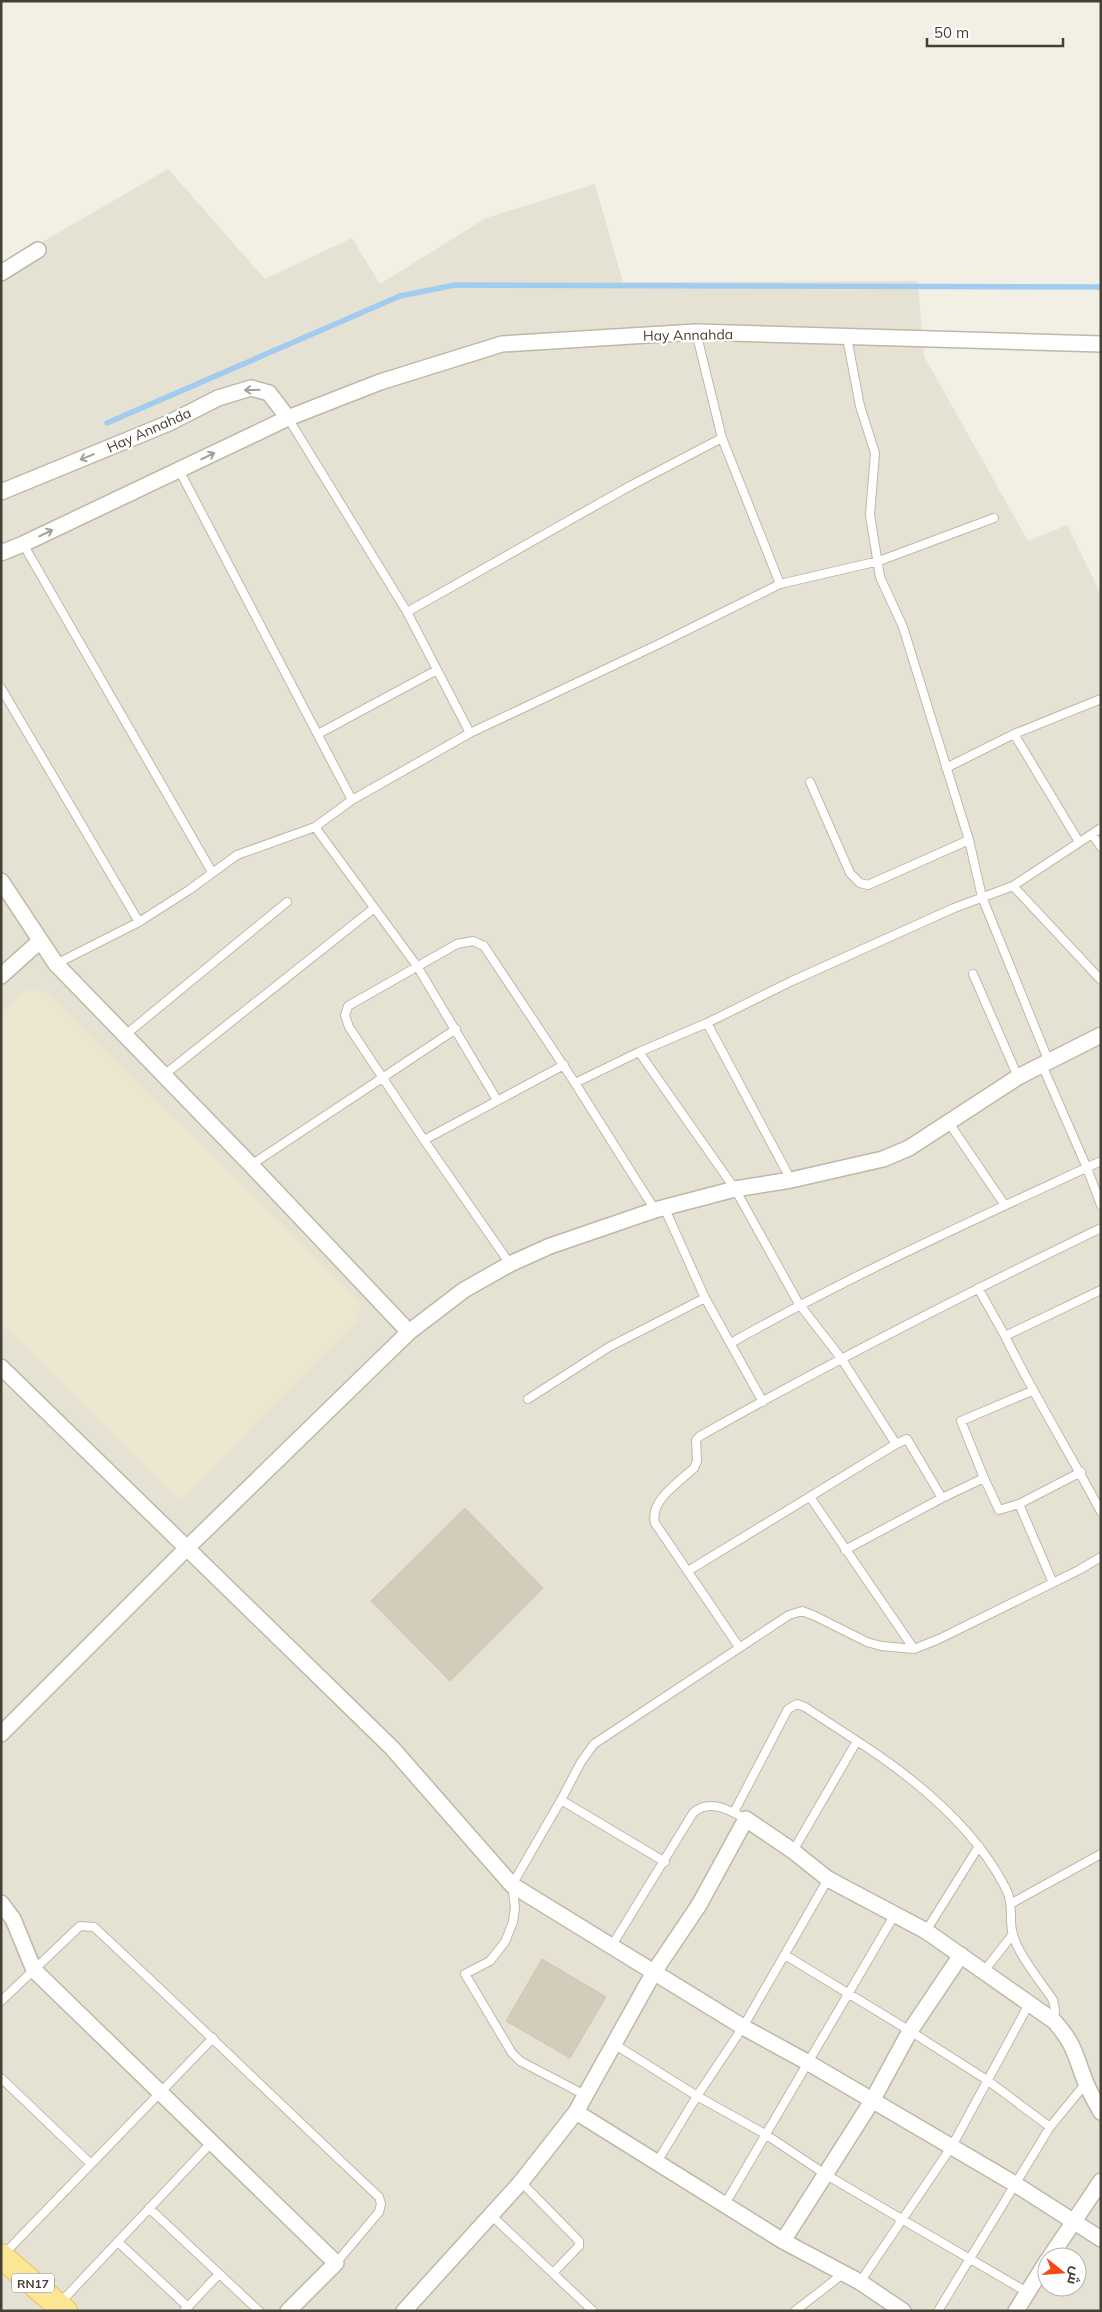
<svg xmlns="http://www.w3.org/2000/svg" width="1102" height="2312" font-family="Mulish,Cairo,sans-serif">
	<style>
		.residential { fill: #e6e2d3; fill-rule: evenodd }
		.education { fill: #ece5cf }
		.lines { fill: none; stroke-linecap: round; stroke-linejoin: round }
		.stream { stroke: #a1cbef; stroke-width: 5.5 }
		.building { fill: #d4ccbb; stroke: #cfc4ae }
		.lane-casing { stroke: #beb8a8; stroke-width: 10 }
		.street-casing { stroke: #beb8a8; stroke-width: 18 }
		.primary-casing { stroke: #e3c463; stroke-width: 26 }
		.lane { stroke: #fff; stroke-width: 8 }
		.street { stroke: #fff; stroke-width: 15 }
		.primary { stroke: #fde693; stroke-width: 24 }
		.oneway { stroke: #a2a09a }
		.labels { text-anchor: middle; dominant-baseline: central; stroke-width: 4.5; stroke-linejoin: round; paint-order: stroke }
		.shield { fill: #fff; stroke: #7d7972; stroke-width: 1 }
		.shield-label { font-size: 12px; font-weight: bold; fill: #454035 }
		.street-label { font-size: 14px; fill: #454035; stroke: #fff }
	</style>
	<rect width="100%" height="100%" fill="#f2efe5"/>
	<path class="residential" d="M168,169L265,279L352,238L380,284L486,218L595,184L623,282L918,281L924,356L1028,541L1067,525L1101,594V2311H1V266ZM1047,2257H1077V2287H1047Z"/>
	<path class="education" d="M26,989L47,993L362,1303L358,1320L179,1502L1,1324V1013Z"/>
	<g class="lines">
		<path class="stream" d="M107,423L400,296L455,285L1101,287"/>
	</g>
	<path class="building" d="M465,1508L543,1588L450,1681L371,1601Z
		M542,1959L606,1997L570,2058L506,2021Z"/>
	<g class="lines">
		<defs>
			<path id="lane" d="M696,332L722,438L780,584
				M847,338L860,406L875,453L870,515L880,577L903,627L933,724L969,840L982,897L1049,1062
				M179,470L352,800
				M23,544L212,872
				M407,612L630,486L722,438
				M1,688L139,922
				M470,733L659,644L780,584L879,561L994,518
				M318,734L437,670
				M1014,734L1079,842
				M946,768L1014,734L1101,699
				M810,782L850,873L860,883L868,885L969,840
				M315,827L417,966L497,1100
				M1092,834L1101,828
				M1013,886L1101,980
				M56,964L139,922L189,890L237,855L315,827L352,800L470,733L407,612L288,418
				M973,974L1018,1077
				M707,1023L791,1180
				M124,1036L287,902
				M639,1052L735,1189L799,1304L841,1358L896,1444L688,1571
				M1042,1065L1087,1168L1101,1205
				M164,1075L373,909
				M949,1123L1004,1204
				M424,1140L564,1065
				M251,1165L456,1029
				M664,1207L705,1298L763,1402
				M655,1210L575,1083L639,1052L707,1023L792,981L954,908L1013,886L1092,834L1101,847
				M510,1264L424,1140L349,1027L345,1015L348,1006L457,944L473,941L484,946L575,1083
				M978,1288L1005,1336L1101,1290
				M1005,1336C1034,1396 1070,1453 1101,1512
				M731,1343C851,1275 976,1219 1101,1161
				M528,1399L609,1347L705,1298
				M984,1478L961,1421L1032,1391
				M810,1497L914,1649
				M942,1498L984,1478L999,1510L1019,1504L1053,1583
				M1019,1504L1081,1472
				M845,1550L942,1498L907,1439L896,1444
				M739,1647L655,1523C649,1501 679,1482 694,1468L697,1461L696,1440L700,1436C831,1362 965,1294 1101,1228
				M561,1800L665,1862
				M734,1812L788,1709L797,1704L805,1707L857,1741
				M793,1851L857,1741C913,1777 974,1827 1005,1887C1015,1905 1008,1918 1013,1935C1019,1956 1041,1982 1053,2000L1055,2010L1054,2021
				M1012,1903L1101,1854
				M926,1931L979,1846
				M611,1947L693,1813C709,1798 729,1810 746,1819
				M785,1955L910,2031L987,2080L1050,2127
				M984,1971L1013,1934
				M1,2001L80,1926L94,1927C190,2016 283,2107 379,2197L381,2204L379,2212L336,2263
				M614,2044L697,2096L765,2134L825,2174L903,2220L1027,2292
				M1,2078L91,2164
				M585,2095L520,2061L512,2053L465,1974L490,1961L505,1942L513,1922L515,1907L512,1885L561,1800L581,1762L594,1744L789,1615L802,1611L815,1616L867,1642L881,1646L914,1649L939,1639L1079,1570L1101,1557
				M657,2162L697,2096L743,2027L828,1879
				M521,2182L579,2241V2246L554,2272
				M725,2204L895,1914
				M149,2208L259,2311
				M491,2215L593,2311
				M118,2242L188,2307
				M3,2255L213,2038
				M860,2282L952,2146L1029,2004
				M60,2303L211,2143
				M184,2311L219,2274
				M795,2311L844,2273
				M938,2311L1050,2127L1086,2083"/>
			<path id="street" d="M1,273L38,250
				M1,492L169,423L218,398L251,388L269,393L288,418
				M1,553L23,544L288,418L380,382L502,344L696,332L1101,344
				M1,881L56,964L251,1165L409,1332
				M1,976L40,941
				M1,1367L392,1748L512,1885L743,2027L807,2062L1015,2184L1101,2239
				M1,1734L187,1548L409,1332L464,1290L510,1264L550,1246L655,1210L735,1189L791,1180L883,1159L909,1148L1018,1077L1101,1035
				M1,1903L13,1919L34,1970L336,2263L288,2311
				M576,2112L783,2241L860,2282L903,2311
				M783,2241L872,2101L910,2031L961,1955
				M1050,2257L1101,2181
				M404,2311L521,2182L576,2112L654,1972L699,1905L746,1819L793,1851L828,1879L926,1931L1054,2021C1075,2044 1075,2056 1086,2083C1090,2093 1096,2103 1101,2112
				M1016,2311L1047,2261"/>
			<path id="primary" d="M1,2256L65,2311"/>
		</defs>
		<use href="#lane" class="lane-casing"/>
		<use href="#street" class="street-casing"/>
		<use href="#primary" class="primary-casing"/>
		<use href="#lane" class="lane"/>
		<use href="#street" class="street"/>
		<use href="#primary" class="primary"/>
	</g>
	<defs><path id="oneway-shaft" d="M-6 0H5M1.5-3L5.5 0L1.5 3" fill="none" stroke-width="1.6" stroke-linecap="round" stroke-linejoin="round" transform="scale(1.25)"/></defs>
	<g class="oneway">
		<use href="#oneway-shaft" transform="translate(252 390) rotate(179)"/>
		<use href="#oneway-shaft" transform="translate(208 456) rotate(-26)"/>
		<use href="#oneway-shaft" transform="translate(87 457) rotate(158)"/>
		<use href="#oneway-shaft" transform="translate(46 533) rotate(-26)"/>
	</g>
	<g class="labels">
		<rect class="shield" x="12" y="2273.5" width="42" height="19" rx="4"/>
		<g class="shield-label">
			<text x="33" y="2283">RN17</text>
		</g>
		<g class="street-label">
			<text transform="translate(688 335) rotate(-1)">Hay Annahda</text>
			<text transform="translate(149 430) rotate(-24)">Hay Annahda</text>
		</g>
	</g>
	<rect width="1102" height="2312" fill="none" stroke="#454035" stroke-width="5"/>
	<g transform="translate(1062 2272) rotate(107)"><circle r="24" fill="#ffffff" stroke="#b5b3ae"/>
	<path d="M0-4L9 19L0 12L-9 19Z" fill="#f84616"/>
	<text y="-8" font-size="14" font-weight="bold" text-anchor="middle" fill="#454035">ش</text>
	</g>
	<path d="M927 38v8h136v-8" fill="none" stroke="#454035" stroke-width="2.5"/>
	<text x="934" y="38" font-size="15" fill="#454035" stroke="#ffffff" stroke-width="4" paint-order="stroke">50 m</text>
</svg>
